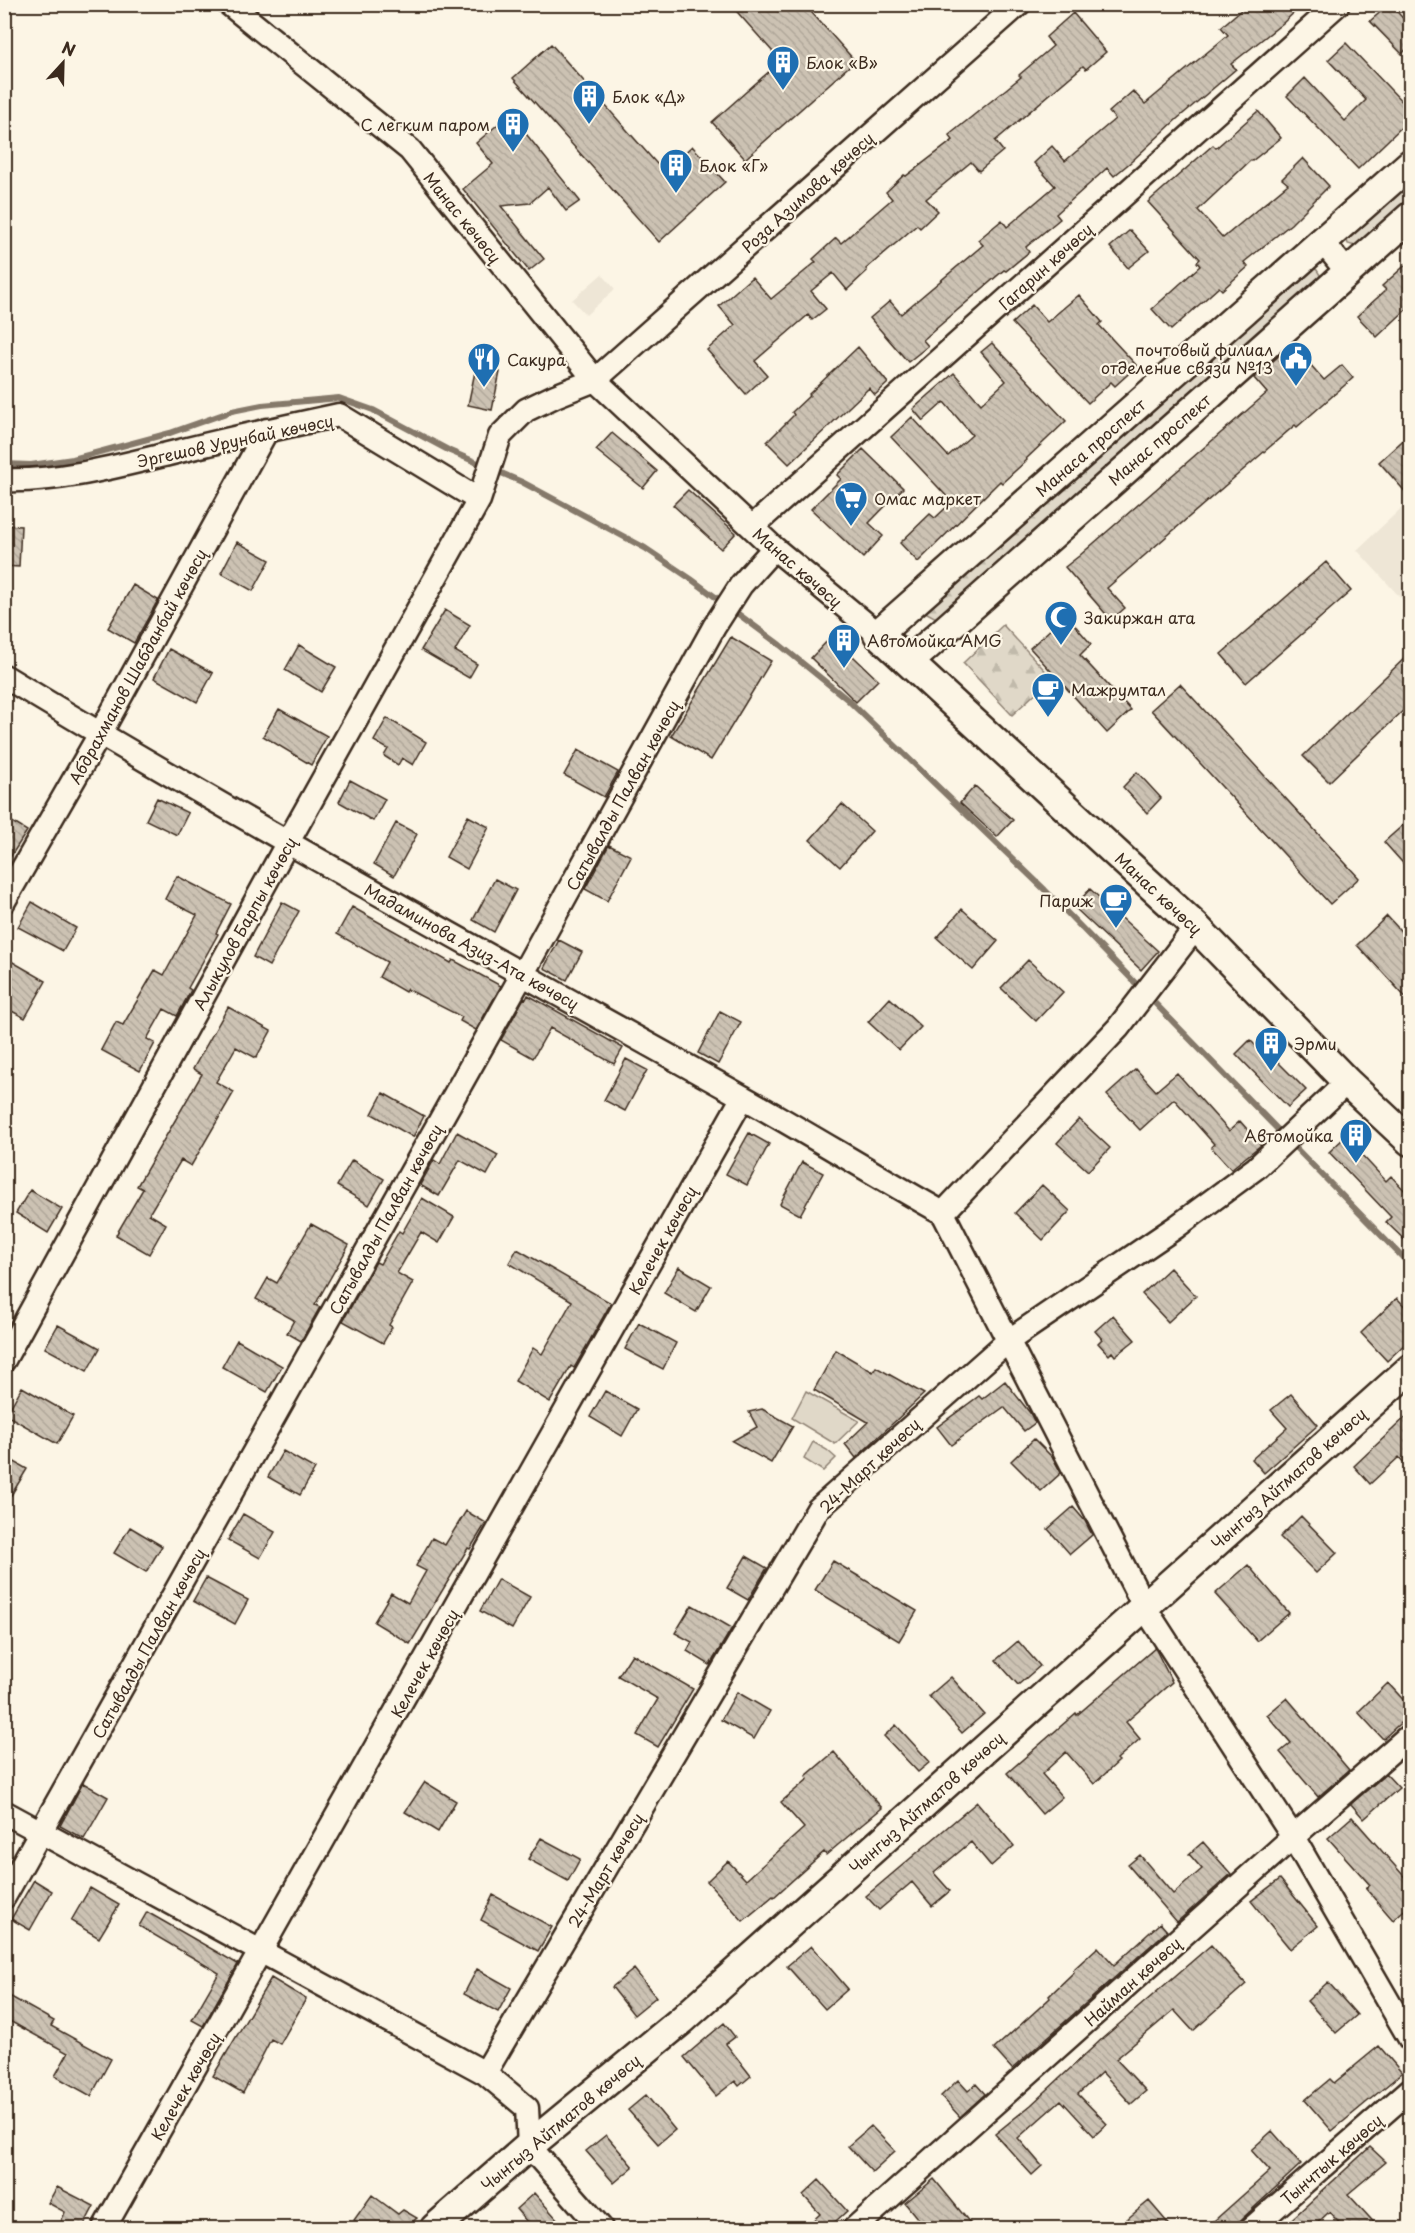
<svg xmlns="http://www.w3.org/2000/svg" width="1415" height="2233" font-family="'Playpen Sans',sans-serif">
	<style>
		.built { fill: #eee6d6 }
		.grass { fill: #e0d8c8; stroke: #8e8173; stroke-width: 1.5 }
		.forest { fill: url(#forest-firs); stroke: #8e8173; stroke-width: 1.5 }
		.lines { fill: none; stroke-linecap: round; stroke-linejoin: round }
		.stream { stroke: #85796b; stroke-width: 6 }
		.building { fill: url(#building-back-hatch); stroke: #3b2a1e; stroke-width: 1.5 }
		.minor-casing { stroke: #3b2a1e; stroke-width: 27 }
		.major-casing { stroke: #3b2a1e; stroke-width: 33 }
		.minor { stroke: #fcf5e5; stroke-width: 22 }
		.major { stroke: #fcf5e5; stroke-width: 28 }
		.labels { text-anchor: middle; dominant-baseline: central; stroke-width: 4.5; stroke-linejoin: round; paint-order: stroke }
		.poi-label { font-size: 16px; fill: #3b2a1e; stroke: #fcf5e5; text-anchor: start }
		.street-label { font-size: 16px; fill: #3b2a1e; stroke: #fcf5e5 }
	</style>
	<defs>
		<pattern id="forest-firs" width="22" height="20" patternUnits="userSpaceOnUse" patternTransform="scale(1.5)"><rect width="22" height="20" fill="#e0d8c8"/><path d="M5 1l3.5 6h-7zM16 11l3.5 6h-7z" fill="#c1baab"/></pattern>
		<pattern id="building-back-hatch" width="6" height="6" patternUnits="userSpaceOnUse" patternTransform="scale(1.5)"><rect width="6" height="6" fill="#ccc2b3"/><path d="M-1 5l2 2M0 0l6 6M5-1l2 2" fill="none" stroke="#b0a79a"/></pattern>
	</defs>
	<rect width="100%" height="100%" fill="#fcf5e5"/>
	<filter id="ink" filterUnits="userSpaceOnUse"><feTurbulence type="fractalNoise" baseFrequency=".0167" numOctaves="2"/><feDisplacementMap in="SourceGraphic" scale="12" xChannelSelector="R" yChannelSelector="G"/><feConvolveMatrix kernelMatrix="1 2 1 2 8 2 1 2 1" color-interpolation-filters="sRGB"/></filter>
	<g filter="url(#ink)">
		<path class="built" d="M602,274L615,289L586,315L572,300Z
			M1410,500V608L1357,550Z"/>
		<path class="grass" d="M806,1391L859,1421L835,1444L792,1418Z
			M813,1442L827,1450L836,1458L823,1471L804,1459Z"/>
		<path class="forest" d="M1410,175V198L1355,246L1348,244L1345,234Z
			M1311,267L1317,270L1320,275L1318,280L942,615L936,618L927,613L926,608Z
			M1003,625L1052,678L1012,715L963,663Z"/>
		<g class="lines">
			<path class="stream" d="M4,464L31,465L73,459L170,433L232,411L262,405L339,398L373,410L450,451L522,482L645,548L691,579L780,645L848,700L1045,890L1283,1135
				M1290,1142L1410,1265"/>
		</g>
		<path class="building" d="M730,4H804L855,61L745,159L712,122L781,61Z
			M1248,4H1303L1283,23L1231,64L1236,69L1177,119L1132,161L1114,176L1107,168L1056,214L1060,219L1026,247L1029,252L1006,271L1004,270L923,340L928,346L908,362L870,318L890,301L901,314L983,245L978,240L1002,220L1007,227L1055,186L1034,163L1052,146L1065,161L1115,119L1109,112L1133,91L1145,104L1228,35L1221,27Z
			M1390,4L1410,26V45L1402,54L1370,21Z
			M1073,13L1106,52L1086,69L1083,66L995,141L1003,151L979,171L971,162L926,199L938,211L920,228L917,225L866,269L867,271L847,290L833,273L811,291L826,309L812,320L808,315L755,361L767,375L746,394L707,350L735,325L719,306L752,277L771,299L816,262L813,259L836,238L841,243L892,199L886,192L904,175L906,176L953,140L949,135L1021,77L1019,75L1053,46L1046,37Z
			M1346,43L1410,110V119L1358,169L1287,96L1305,78L1345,121L1366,100L1328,60Z
			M551,44L664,172L692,146L725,182L659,242L513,78Z
			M1258,111L1281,138L1252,161L1251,160L1198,210L1223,238L1288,184L1282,179L1303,158L1329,186L1291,224L1244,262L1248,267L1222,290L1219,287L1171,330L1152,309L1200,266L1197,262L1200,259L1148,202L1213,145L1216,148Z
			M510,114L580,201L566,211L548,187L530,203L501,206L544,259L529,271L463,189L493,164L476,143Z
			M1130,230L1149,251L1128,268L1110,247Z
			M1410,261V306L1377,337L1357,316L1386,290L1382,286Z
			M1079,295L1102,322L1099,325L1137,366L1115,386L1111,382L1088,403L1012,323L1032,305L1047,322Z
			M992,343L1066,421L1026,459L1027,460L1002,483L1000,481L918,562L900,543L930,514L935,518L952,502L891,437L912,417L948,456L972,435L944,402L923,421L913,409L954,373L981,404L1006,381L981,352Z
			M1292,344L1324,380L1342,365L1353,378L1297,427L1295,425L1107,588L1125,608L1111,620L1065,567L1079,556L1267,393L1254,378Z
			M858,347L888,383L875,395L869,388L789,464L767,442L794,415L792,412L810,395L809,394Z
			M476,367L500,372L492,410L468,405Z
			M612,433L657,471L643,488L596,450Z
			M1410,434V497L1379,462Z
			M863,449L903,488L869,523L883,536L863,558L811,509L841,479L837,475Z
			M688,490L736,533L721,549L673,505Z
			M4,525L21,526L19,567L4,566Z
			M237,542L270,560L253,591L221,573Z
			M1326,562L1351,591L1246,683L1221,654Z
			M133,585L158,600L134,643L108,628Z
			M445,610L470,625L455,651L477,664L469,678L421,650Z
			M1066,615L1091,644L1080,655L1131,710L1107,733L1030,648Z
			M832,636L878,680L856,702L811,658Z
			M731,637L771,661L711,760L671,736Z
			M299,645L336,667L321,692L285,670Z
			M169,649L213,673L197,702L154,678Z
			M1410,653V704L1329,782L1303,756Z
			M1180,684L1359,878L1330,904L1151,710Z
			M279,709L327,736L311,765L263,736Z
			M387,718L426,742L413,765L402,758L398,765L384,756L388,749L374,741Z
			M578,750L618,772L604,797L564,775Z
			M1137,772L1161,798L1147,813L1123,787Z
			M350,780L385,799L373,821L339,802Z
			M975,786L1013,820L997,837L960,803Z
			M157,798L188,813L177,835L146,820Z
			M842,804L872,831L840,867L810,840Z
			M468,816L489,827L467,869L446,857Z
			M4,817L27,831L4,867Z
			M1410,819V871L1384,842Z
			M396,823L417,834L394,876L374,864Z
			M609,845L631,856L607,901L585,889Z
			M177,876L231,904L216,933L218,934L188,988L191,990L177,1016L164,1009L147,1039L155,1043L140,1071L101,1050L116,1022L123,1025L155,970L164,975L197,915L165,899Z
			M495,879L516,890L494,932L473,920Z
			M1090,889L1158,951L1141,970L1074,907Z
			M32,902L76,928L63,951L18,927Z
			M282,902L299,911L269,966L253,957Z
			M352,907L451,963L453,960L501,986L476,1030L460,1021L462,1017L407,989L405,992L379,977L387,962L337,934Z
			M962,909L998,941L973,970L937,938Z
			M1387,916L1410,941V1002L1357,945Z
			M559,940L582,952L567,980L544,968Z
			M4,957L46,981L25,1018L4,1007Z
			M1028,960L1063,992L1036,1021L1001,988Z
			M528,995L623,1048L614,1064L550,1028L533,1058L501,1040L524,998L526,999Z
			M890,998L921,1027L899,1050L868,1022Z
			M228,1007L271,1031L256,1058L236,1047L216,1082L234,1092L191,1166L181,1160L149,1214L166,1224L149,1254L116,1235L143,1189L137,1186L202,1074L193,1069Z
			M720,1011L741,1022L718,1064L698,1053Z
			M1250,1040L1264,1054L1267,1051L1306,1090L1288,1107L1236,1054Z
			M626,1059L647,1070L625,1111L604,1100Z
			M1136,1069L1156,1091L1177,1073L1229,1131L1240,1121L1261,1145L1231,1169L1211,1147L1214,1144L1174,1099L1140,1130L1107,1095Z
			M383,1093L424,1116L413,1137L372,1114Z
			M1079,1119L1110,1148L1088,1171L1057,1143Z
			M457,1132L498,1155L487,1175L460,1160L439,1196L420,1185L434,1160L440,1164Z
			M749,1133L769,1144L747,1185L726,1174Z
			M1345,1137L1386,1181L1391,1176L1410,1196V1245L1386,1222L1391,1217L1329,1152Z
			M352,1160L384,1179L369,1205L337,1186Z
			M802,1162L823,1173L800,1215L780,1204Z
			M1042,1185L1070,1211L1043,1240L1015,1213Z
			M30,1190L62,1209L48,1233L16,1213Z
			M422,1198L454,1217L439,1243L421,1232L397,1273L413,1282L389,1325L392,1327L383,1343L343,1321L376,1262L380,1264L399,1231L402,1233Z
			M311,1224L349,1245L315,1305L320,1307L301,1341L287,1333L294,1320L256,1299L268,1278L277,1283Z
			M517,1249L611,1303L574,1368L571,1366L550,1402L515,1381L533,1348L542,1354L572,1301L509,1263Z
			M679,1267L711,1286L696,1312L664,1293Z
			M1170,1268L1196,1296L1168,1322L1142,1294Z
			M1397,1298L1410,1312V1339L1387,1361L1361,1333Z
			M1113,1315L1135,1340L1115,1356L1112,1352L1109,1355L1098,1343L1102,1339L1095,1331Z
			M639,1323L676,1343L663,1369L625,1349Z
			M58,1325L100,1348L87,1371L45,1348Z
			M237,1340L282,1366L267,1392L222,1367Z
			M836,1350L873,1372L876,1367L924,1394L856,1458L845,1444L868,1422L814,1390Z
			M1005,1381L1030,1413L1035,1423L1024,1431L1004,1407L951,1445L937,1427L979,1396L982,1399Z
			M22,1387L73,1416L57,1444L6,1415Z
			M605,1391L637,1409L622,1436L590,1417Z
			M1291,1394L1318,1425L1264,1473L1252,1459L1287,1428L1271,1410Z
			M762,1409L793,1426L771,1463L732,1441L757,1427L749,1412Z
			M1410,1413V1470L1399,1457L1370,1484L1354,1466Z
			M1034,1439L1053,1458L1061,1473L1041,1491L1011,1461Z
			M283,1451L315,1469L300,1495L268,1477Z
			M4,1456L27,1469L4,1507Z
			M1073,1507L1085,1521L1092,1535L1070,1554L1048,1529Z
			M466,1511L486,1523L470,1549L468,1548L410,1644L374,1622L391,1593L408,1603L426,1571L416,1566L432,1538L445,1545Z
			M243,1514L275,1532L260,1558L228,1540Z
			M1301,1516L1337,1553L1316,1573L1280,1537Z
			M130,1527L162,1546L146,1572L114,1553Z
			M746,1556L767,1568L748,1600L727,1588Z
			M833,1561L917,1611L899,1641L815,1590Z
			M1248,1565L1289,1613L1257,1641L1215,1594Z
			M206,1578L248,1600L235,1624L193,1601Z
			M498,1579L530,1597L512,1629L480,1611Z
			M692,1605L732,1628L710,1665L687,1651L692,1642L675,1633Z
			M1018,1641L1040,1666L1018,1685L996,1660Z
			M1155,1648L1172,1682L1126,1722L1140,1739L1117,1759L1119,1761L1094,1784L1066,1752L1042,1774L1062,1797L1042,1814L1007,1773L1076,1713L1077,1715Z
			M632,1654L693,1689L658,1747L637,1735L658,1699L618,1676Z
			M951,1677L984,1714L962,1733L929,1696Z
			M1388,1683L1410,1707V1714L1383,1739L1358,1712Z
			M737,1692L770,1711L754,1739L721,1720Z
			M1287,1698L1349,1770L1318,1797L1280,1752L1291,1743L1267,1715Z
			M896,1725L930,1762L918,1772L884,1736Z
			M834,1752L882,1808L826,1855L824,1852L774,1897L773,1896L743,1921L707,1881L728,1861L746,1880L804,1828L781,1802L808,1779L806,1776Z
			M1386,1774L1399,1788L1364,1819L1351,1804Z
			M425,1782L456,1801L438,1832L405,1812Z
			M83,1783L108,1797L84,1839L60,1826Z
			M977,1802L1014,1846L991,1866L971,1842L934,1873L950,1891L932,1906L912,1882L879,1910L866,1896Z
			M1352,1817L1410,1883V1905L1393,1920L1366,1889L1370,1885L1328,1838Z
			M541,1838L580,1859L568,1881L528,1859Z
			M1203,1842L1231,1874L1177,1922L1128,1865L1140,1855L1173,1894L1202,1869L1189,1854Z
			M1280,1879L1318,1926L1290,1949L1251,1901Z
			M34,1880L52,1891L30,1930L11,1919Z
			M90,1888L119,1905L99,1938L71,1921Z
			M493,1895L552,1927L538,1951L481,1920Z
			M147,1912L238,1964L203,2026L192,2020L219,1973L139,1926Z
			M1160,1923L1167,1931L1012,2069L994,2049L1050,1998L1049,1996L1074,1972L1073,1970L1098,1947L1114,1965Z
			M1211,1945L1246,1984L1193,2031L1174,2010L1116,2059L1146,2091L1131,2104L1102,2072L1078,2094L1107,2124L1094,2136L1061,2100L1018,2138L1042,2166L1032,2175L995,2134L1031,2105L1103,2038Z
			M811,1946L848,1989L825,2009L787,1966Z
			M477,1969L511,1988L498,2012L464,1994Z
			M634,1969L656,1997L634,2015L612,1987Z
			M271,1978L306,1999L280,2044L271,2039L243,2093L213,2076Z
			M1328,1982L1357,2015L1336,2033L1307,2001Z
			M4,1993L54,2021L51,2026L111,2059L91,2096L55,2076L68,2053L4,2018Z
			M724,2023L735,2037L726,2044L751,2076L739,2086L735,2081L716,2096L684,2057Z
			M1379,2046L1402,2073L1332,2131L1305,2100L1330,2079L1334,2083Z
			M958,2080L968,2091L976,2084L985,2094L960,2117L941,2096Z
			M646,2095L675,2130L658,2144L628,2110Z
			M871,2126L895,2151L872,2172L848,2146Z
			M1272,2131L1301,2164L1231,2229H1205L1270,2171L1251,2150Z
			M606,2135L633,2167L614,2183L586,2151Z
			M1370,2147L1386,2162L1348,2194L1380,2229H1345L1329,2212L1311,2229H1281Z
			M934,2179L975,2229H926L905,2203Z
			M819,2180L847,2211L827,2229H804L820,2214L803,2195Z
			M57,2187L94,2206L82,2229H73L61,2222L65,2212L48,2203Z
			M534,2193L566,2229H533L516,2209Z
			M372,2195L398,2214L403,2210L417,2218L411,2223L418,2229H366L354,2220Z
			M1149,2201L1173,2229H1135L1127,2219Z"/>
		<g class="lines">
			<defs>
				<path id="minor" d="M229,4L410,150L595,380L774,548L878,634
					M1323,242L1348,273
					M4,480C60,482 118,466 172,453C227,439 283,427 339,415L479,500
					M752,527L1338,4
					M4,676C246,823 494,958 741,1096C809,1134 875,1175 943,1213
					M4,901L100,734L267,430
					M943,1213L1145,1608L1293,1837L1410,2039
					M943,1213L1118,1028L1196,927
					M4,1360L288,842L479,500L500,436L526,410L555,396L595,380L1019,4
					M4,1812L485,2073L527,2108L529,2146L601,2228
					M4,1897L522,975L714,627L741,585L774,548
					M485,2073L818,1509L1008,1341L1176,1227L1256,1168L1347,1082
					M104,2228L743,1097
					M855,2228L1293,1837L1410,1735
					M1252,2228L1410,2090"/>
				<path id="major" d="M1410,164L878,634L1196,927L1347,1082L1410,1141
					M909,662L1410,217
					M435,2228L529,2146L682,2020L1410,1369"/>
			</defs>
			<use href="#minor" class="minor-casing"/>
			<use href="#major" class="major-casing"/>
			<use href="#minor" class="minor"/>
			<use href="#major" class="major"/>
		</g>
	</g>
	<defs>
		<symbol id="building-pin" viewBox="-11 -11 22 30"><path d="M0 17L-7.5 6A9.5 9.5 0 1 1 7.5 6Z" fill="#1f6fb2" stroke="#fcf5e5"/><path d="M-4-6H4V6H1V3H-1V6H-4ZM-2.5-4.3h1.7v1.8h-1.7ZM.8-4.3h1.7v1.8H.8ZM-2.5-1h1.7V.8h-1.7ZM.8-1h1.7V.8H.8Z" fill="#fff"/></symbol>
		<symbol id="civic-pin" viewBox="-11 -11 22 30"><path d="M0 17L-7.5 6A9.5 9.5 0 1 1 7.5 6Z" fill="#1f6fb2" stroke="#fcf5e5"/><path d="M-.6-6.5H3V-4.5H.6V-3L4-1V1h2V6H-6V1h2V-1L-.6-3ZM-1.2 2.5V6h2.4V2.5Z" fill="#fff"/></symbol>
		<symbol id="restaurant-pin" viewBox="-11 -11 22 30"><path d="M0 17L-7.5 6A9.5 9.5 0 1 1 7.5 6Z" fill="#1f6fb2" stroke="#fcf5e5"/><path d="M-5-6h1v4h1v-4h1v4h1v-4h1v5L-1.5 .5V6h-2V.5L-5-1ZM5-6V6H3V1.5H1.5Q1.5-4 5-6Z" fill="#fff"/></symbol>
		<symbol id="supermarket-pin" viewBox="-11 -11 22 30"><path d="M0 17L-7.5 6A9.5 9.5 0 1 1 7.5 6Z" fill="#1f6fb2" stroke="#fcf5e5"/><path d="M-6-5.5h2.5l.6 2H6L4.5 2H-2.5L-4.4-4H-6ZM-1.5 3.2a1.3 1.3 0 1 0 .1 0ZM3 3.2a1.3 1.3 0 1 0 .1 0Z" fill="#fff"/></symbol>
		<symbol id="mosque-pin" viewBox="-11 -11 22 30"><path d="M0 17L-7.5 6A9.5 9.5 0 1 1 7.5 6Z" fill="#1f6fb2" stroke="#fcf5e5"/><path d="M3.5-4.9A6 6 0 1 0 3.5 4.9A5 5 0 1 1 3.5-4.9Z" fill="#fff"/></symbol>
		<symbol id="cafe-pin" viewBox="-11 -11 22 30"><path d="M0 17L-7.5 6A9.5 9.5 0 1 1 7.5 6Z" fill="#1f6fb2" stroke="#fcf5e5"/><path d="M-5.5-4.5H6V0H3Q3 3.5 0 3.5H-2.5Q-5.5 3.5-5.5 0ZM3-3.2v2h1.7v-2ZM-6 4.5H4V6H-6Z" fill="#fff"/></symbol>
	</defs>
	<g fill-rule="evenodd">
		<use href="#building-pin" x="764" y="43" width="38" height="52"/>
		<use href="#building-pin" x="570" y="77" width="38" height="52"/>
		<use href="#building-pin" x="494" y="105" width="38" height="52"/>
		<use href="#building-pin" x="657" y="146" width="38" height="52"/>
		<use href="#civic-pin" x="1277" y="339" width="38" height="52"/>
		<use href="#restaurant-pin" x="465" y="340" width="38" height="52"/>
		<use href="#supermarket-pin" x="832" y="479" width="38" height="52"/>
		<use href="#mosque-pin" x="1042" y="598" width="38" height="52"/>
		<use href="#building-pin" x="825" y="621" width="38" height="52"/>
		<use href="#cafe-pin" x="1029" y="670" width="38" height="52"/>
		<use href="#cafe-pin" x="1097" y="881" width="38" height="52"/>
		<use href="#building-pin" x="1252" y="1024" width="38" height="52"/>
		<use href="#building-pin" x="1337" y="1116" width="38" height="52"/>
	</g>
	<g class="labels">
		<g class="poi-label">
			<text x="806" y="62">Блок «В»</text>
			<text x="612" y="96">Блок «Д»</text>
			<text x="490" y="124" text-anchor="end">С легким паром</text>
			<text x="699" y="165">Блок «Г»</text>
			<text x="1273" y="349" text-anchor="end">почтовый филиал<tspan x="1273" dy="18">отделение связи №13</tspan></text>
			<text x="507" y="359">Сакура</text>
			<text x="874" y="498">Омас маркет</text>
			<text x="1084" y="617">Закиржан ата</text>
			<text x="867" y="640">Автомойка AMG</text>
			<text x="1071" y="689">Мажрумтал</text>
			<text x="1093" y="900" text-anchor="end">Париж</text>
			<text x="1294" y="1043">Эрми</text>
			<text x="1333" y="1135" text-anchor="end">Автомойка</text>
		</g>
		<g class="street-label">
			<text transform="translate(807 192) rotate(-42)">Роза Азимова көчөсү</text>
			<text transform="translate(463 217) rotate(51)">Манас көчөсү</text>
			<text transform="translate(1045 266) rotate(-42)">Гагарин көчөсү</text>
			<text transform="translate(1159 439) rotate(-41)">Манас проспект</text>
			<text transform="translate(235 440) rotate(-12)">Эргешов Урунбай көчөсү</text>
			<text transform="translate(1090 447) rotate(-41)">Манаса проспект</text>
			<text transform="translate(798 567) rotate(41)">Манас көчөсү</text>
			<text transform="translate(137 666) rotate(-61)">Абдрахманов Шабданбай көчөсү</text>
			<text transform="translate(622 795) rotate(-61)">Сатывалды Палван көчөсү</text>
			<text transform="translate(1159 893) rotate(43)">Манас көчөсү</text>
			<text transform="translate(244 923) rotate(-61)">Алыкулов Барпы көчөсү</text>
			<text transform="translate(472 946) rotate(29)">Мадаминова Азиз-Ата көчөсү</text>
			<text transform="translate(385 1219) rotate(-61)">Сатывалды Палван көчөсү</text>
			<text transform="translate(662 1240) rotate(-61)">Келечек көчөсү</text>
			<text transform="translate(869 1465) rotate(-43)">24-Март көчөсү</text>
			<text transform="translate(1288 1478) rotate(-42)">Чынгыз Айтматов көчөсү</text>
			<text transform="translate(148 1643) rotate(-61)">Сатывалды Палван көчөсү</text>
			<text transform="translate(424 1663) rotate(-61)">Келечек көчөсү</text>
			<text transform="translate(926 1802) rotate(-42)">Чынгыз Айтматов көчөсү</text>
			<text transform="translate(605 1870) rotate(-59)">24-Март көчөсү</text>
			<text transform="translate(1132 1981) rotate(-42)">Найман көчөсү</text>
			<text transform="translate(185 2086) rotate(-60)">Келечек көчөсү</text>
			<text transform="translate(560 2122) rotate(-40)">Чынгыз Айтматов көчөсү</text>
			<text transform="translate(1331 2159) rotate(-41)">Тынчтык көчөсү</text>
		</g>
	</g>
	<rect width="1415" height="2233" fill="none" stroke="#fcf5e5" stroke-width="24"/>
	<rect x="12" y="12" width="1391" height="2209" fill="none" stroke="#3b2a1e" stroke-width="2" filter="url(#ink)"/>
	<g transform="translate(63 63) rotate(22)" stroke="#fcf5e5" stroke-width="4.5" paint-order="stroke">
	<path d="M0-4.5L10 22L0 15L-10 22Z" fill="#3b2a1e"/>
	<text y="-9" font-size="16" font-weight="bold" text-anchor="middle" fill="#3b2a1e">N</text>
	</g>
</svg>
